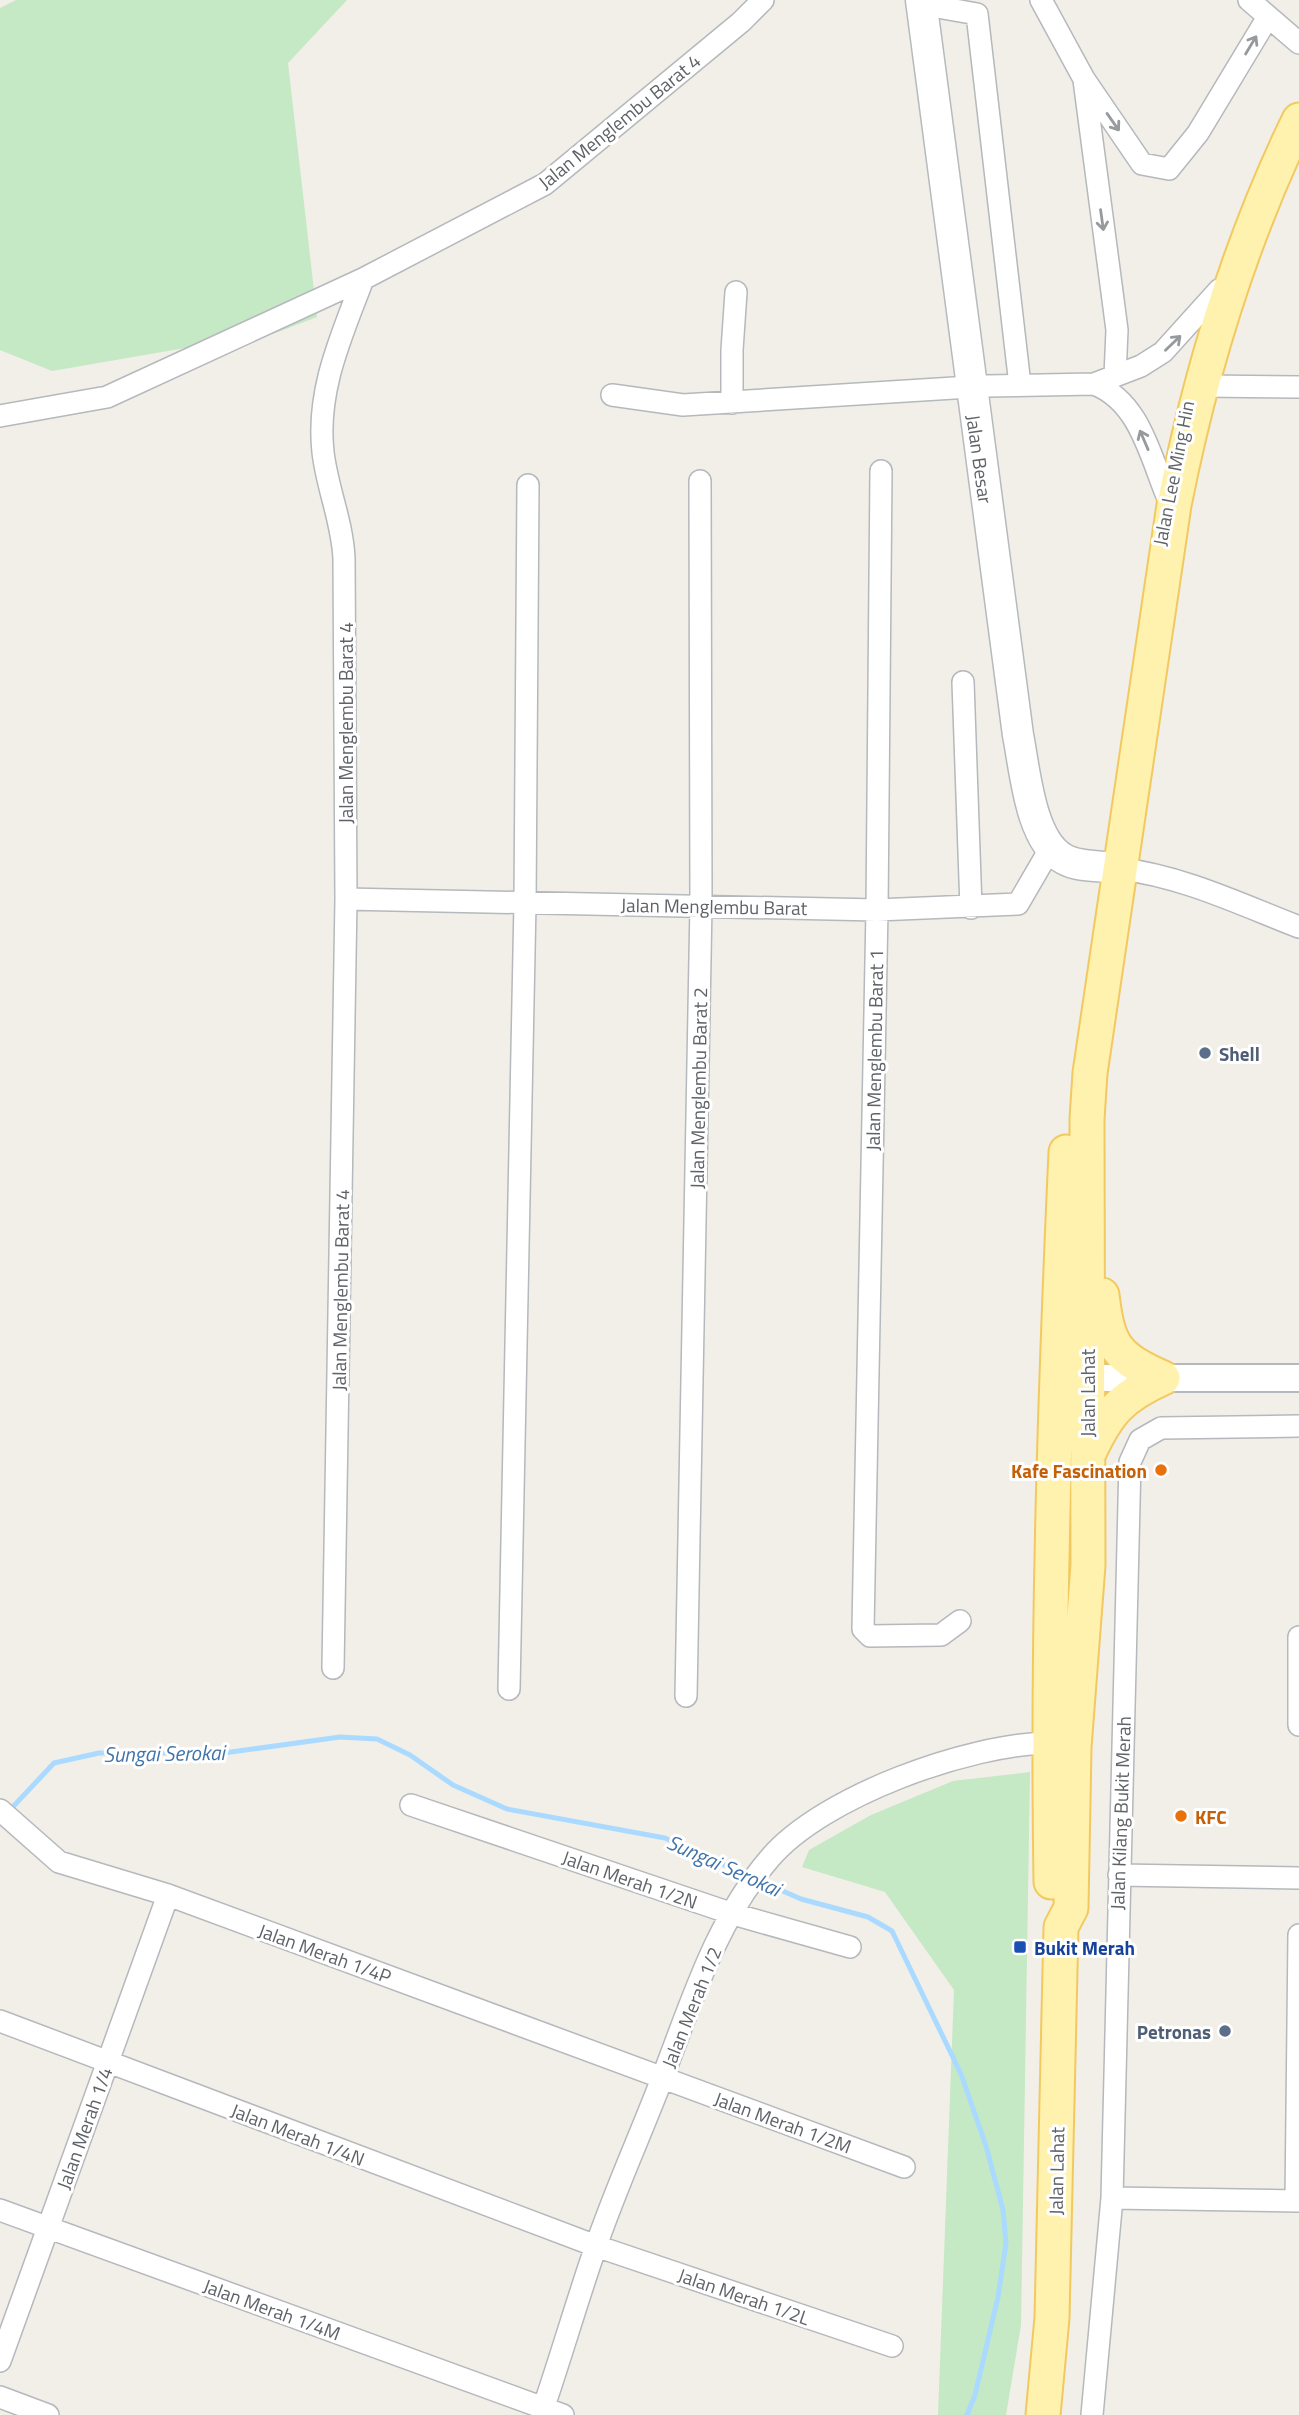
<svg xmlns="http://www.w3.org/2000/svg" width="1299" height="2415" font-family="'Titillium Web',sans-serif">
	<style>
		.green { fill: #c5e8c5 }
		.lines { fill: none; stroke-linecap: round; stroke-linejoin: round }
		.stream { stroke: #aadaff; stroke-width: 5 }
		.minor-casing { stroke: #b5b8bc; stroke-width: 24 }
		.tertiary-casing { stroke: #b5b8bc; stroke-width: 30 }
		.secondary-casing { stroke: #b6babf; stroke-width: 33 }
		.primary-casing { stroke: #f2c960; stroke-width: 37 }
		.minor { stroke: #fff; stroke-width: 21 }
		.tertiary { stroke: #fff; stroke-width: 26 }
		.secondary { stroke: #fff; stroke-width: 30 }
		.primary { stroke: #fff2af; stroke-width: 33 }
		.oneway { stroke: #979a9d }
		.service-dot { fill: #5c6f8a; stroke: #fff; stroke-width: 2.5 }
		.food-dot { fill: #e8710a; stroke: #fff; stroke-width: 2.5 }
		.transit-dot { fill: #1a4fb4; stroke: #fff; stroke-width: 2.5 }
		.labels { text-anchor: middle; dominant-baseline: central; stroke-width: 6; stroke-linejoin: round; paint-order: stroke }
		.street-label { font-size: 19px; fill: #5f6368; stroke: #fff }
		.service-label { font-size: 19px; font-weight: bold; fill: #4e5e75; stroke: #fff; text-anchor: start }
		.food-label { font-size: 19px; font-weight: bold; fill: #c56008; stroke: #fff; text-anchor: end }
		.transit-label { font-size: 19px; font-weight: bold; fill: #164399; stroke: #fff; text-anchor: start }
		.water-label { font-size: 21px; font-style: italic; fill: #4174aa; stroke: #fff }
	</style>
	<rect width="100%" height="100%" fill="#f1efe8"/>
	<path class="green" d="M16,0H347L288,63L317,317L278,332L52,371L0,350V8Z
		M1030,1772L1021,2325L1006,2415H938L954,1990L885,1892L802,1867L809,1850L871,1815L953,1781Z"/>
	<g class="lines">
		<path class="stream" d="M8,1812L54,1763L99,1753H224L340,1737L377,1739L410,1755L453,1785L507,1809L665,1838L751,1877
			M760,1881L801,1899L868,1917L892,1931L961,2074L986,2146L1003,2210L1006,2243L998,2297L975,2395L967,2415"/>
		<defs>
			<path id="minor" d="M1041,0L1084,79L1142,164L1169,169L1198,133L1268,17
				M1249,0L1299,43
				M920,4L977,14L1020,385
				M1084,80L1117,330L1115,376
				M1094,384C1139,401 1150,455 1167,496
				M1202,386L1299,387
				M612,395L683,405L986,386L1094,384L1141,366L1163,352L1219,290
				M732,403V350L736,292
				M0,416L107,397L363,279L545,184L741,22L763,0
				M881,471L877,910L863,1629L870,1636L941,1635L960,1621
				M963,682L971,908
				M1121,869C1182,876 1242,905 1299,927
				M346,899L877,910L1018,904L1050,849
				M1299,1637V1725
				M333,1668L346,899L344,558C342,520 327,488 323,452C316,390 342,335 363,279
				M509,1689L525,903L528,485
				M686,1696L701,905L700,481
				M411,1805L733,1914L850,1947
				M0,1810L59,1862L168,1895L904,2167
				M1119,1875L1299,1878
				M0,2021L596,2246L892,2346
				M1112,2198L1299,2201
				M1296,2201L1299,1935
				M0,2210L563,2415
				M0,2361L168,1895
				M0,2397L48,2415
				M541,2415C560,2360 576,2304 595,2249C615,2190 641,2134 663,2076C692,2001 716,1921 770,1858C823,1796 969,1744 1049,1743
				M1092,2415L1112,2198L1130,1462L1140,1440L1161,1428L1299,1426"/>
			<path id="tertiary" d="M1087,1378H1299"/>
			<path id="secondary" d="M921,0L1018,735C1025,770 1030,841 1064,859C1076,866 1093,866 1107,867"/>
			<path id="primary" d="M1102,1295C1108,1346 1116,1357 1163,1378
				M1089,1453C1108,1412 1121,1397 1163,1378
				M1051,1882C1047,1638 1055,1395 1066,1152
				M1043,2415L1052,2318L1061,1927L1071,1908L1074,1747L1088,1565L1087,1119L1090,1073L1174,505C1200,374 1240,241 1299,120"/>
		</defs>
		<use href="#minor" class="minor-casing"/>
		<use href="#tertiary" class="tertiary-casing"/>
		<use href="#secondary" class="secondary-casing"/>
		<use href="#primary" class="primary-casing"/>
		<use href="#minor" class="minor"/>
		<use href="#tertiary" class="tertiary"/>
		<use href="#secondary" class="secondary"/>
		<use href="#primary" class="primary"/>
	</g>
	<defs><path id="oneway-shaft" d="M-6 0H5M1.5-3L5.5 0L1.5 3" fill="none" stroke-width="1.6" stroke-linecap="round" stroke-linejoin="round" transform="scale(1.75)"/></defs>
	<g class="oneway">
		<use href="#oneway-shaft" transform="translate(1251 45) rotate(-59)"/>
		<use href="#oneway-shaft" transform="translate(1113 122) rotate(55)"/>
		<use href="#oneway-shaft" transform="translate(1102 220) rotate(82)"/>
		<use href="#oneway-shaft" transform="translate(1173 343) rotate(-44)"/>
		<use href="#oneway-shaft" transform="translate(1144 440) rotate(-113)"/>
	</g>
	<g class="service-dot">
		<circle cx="1205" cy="1053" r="7"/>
		<circle cx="1225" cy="2031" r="7"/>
	</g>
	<g class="food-dot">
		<circle cx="1161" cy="1470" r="7"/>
		<circle cx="1181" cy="1816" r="7"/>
	</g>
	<rect class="transit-dot" x="1013" y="1940" width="14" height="14" rx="3.5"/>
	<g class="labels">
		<g class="street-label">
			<text transform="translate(619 121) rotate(-39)">Jalan Menglembu Barat 4</text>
			<text transform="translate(980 459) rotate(82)">Jalan Besar</text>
			<text transform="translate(1173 473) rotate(-79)">Jalan Lee Ming Hin</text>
			<text transform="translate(345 723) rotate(-90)">Jalan Menglembu Barat 4</text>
			<text transform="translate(714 906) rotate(1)">Jalan Menglembu Barat</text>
			<text transform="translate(874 1050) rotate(-89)">Jalan Menglembu Barat 1</text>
			<text transform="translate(698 1088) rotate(-89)">Jalan Menglembu Barat 2</text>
			<text transform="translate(340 1290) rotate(-89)">Jalan Menglembu Barat 4</text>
			<text transform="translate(1087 1393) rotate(-90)">Jalan Lahat</text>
			<text transform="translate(1120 1813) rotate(-88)">Jalan Kilang Bukit Merah</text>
			<text transform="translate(630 1879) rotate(19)">Jalan Merah 1/2N</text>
			<text transform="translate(325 1953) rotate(20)">Jalan Merah 1/4P</text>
			<text transform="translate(691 2007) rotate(-68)">Jalan Merah 1/2</text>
			<text transform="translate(783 2122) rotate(20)">Jalan Merah 1/2M</text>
			<text transform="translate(84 2128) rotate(-70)">Jalan Merah 1/4</text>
			<text transform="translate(298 2134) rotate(21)">Jalan Merah 1/4N</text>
			<text transform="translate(1056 2171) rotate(-89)">Jalan Lahat</text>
			<text transform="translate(744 2296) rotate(19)">Jalan Merah 1/2L</text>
			<text transform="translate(272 2309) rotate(20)">Jalan Merah 1/4M</text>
		</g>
		<g class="service-label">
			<text x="1219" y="1053">Shell</text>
			<text x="1211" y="2031" text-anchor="end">Petronas</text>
		</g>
		<g class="food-label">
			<text x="1147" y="1470">Kafe Fascination</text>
			<text x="1195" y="1816" text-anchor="start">KFC</text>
		</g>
		<g class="transit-label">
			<text x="1034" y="1947">Bukit Merah</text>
		</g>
		<g class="water-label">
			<text transform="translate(164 1753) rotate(-1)">Sungai Serokai</text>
			<text transform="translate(724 1865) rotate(24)">Sungai Serokai</text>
		</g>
	</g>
</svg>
